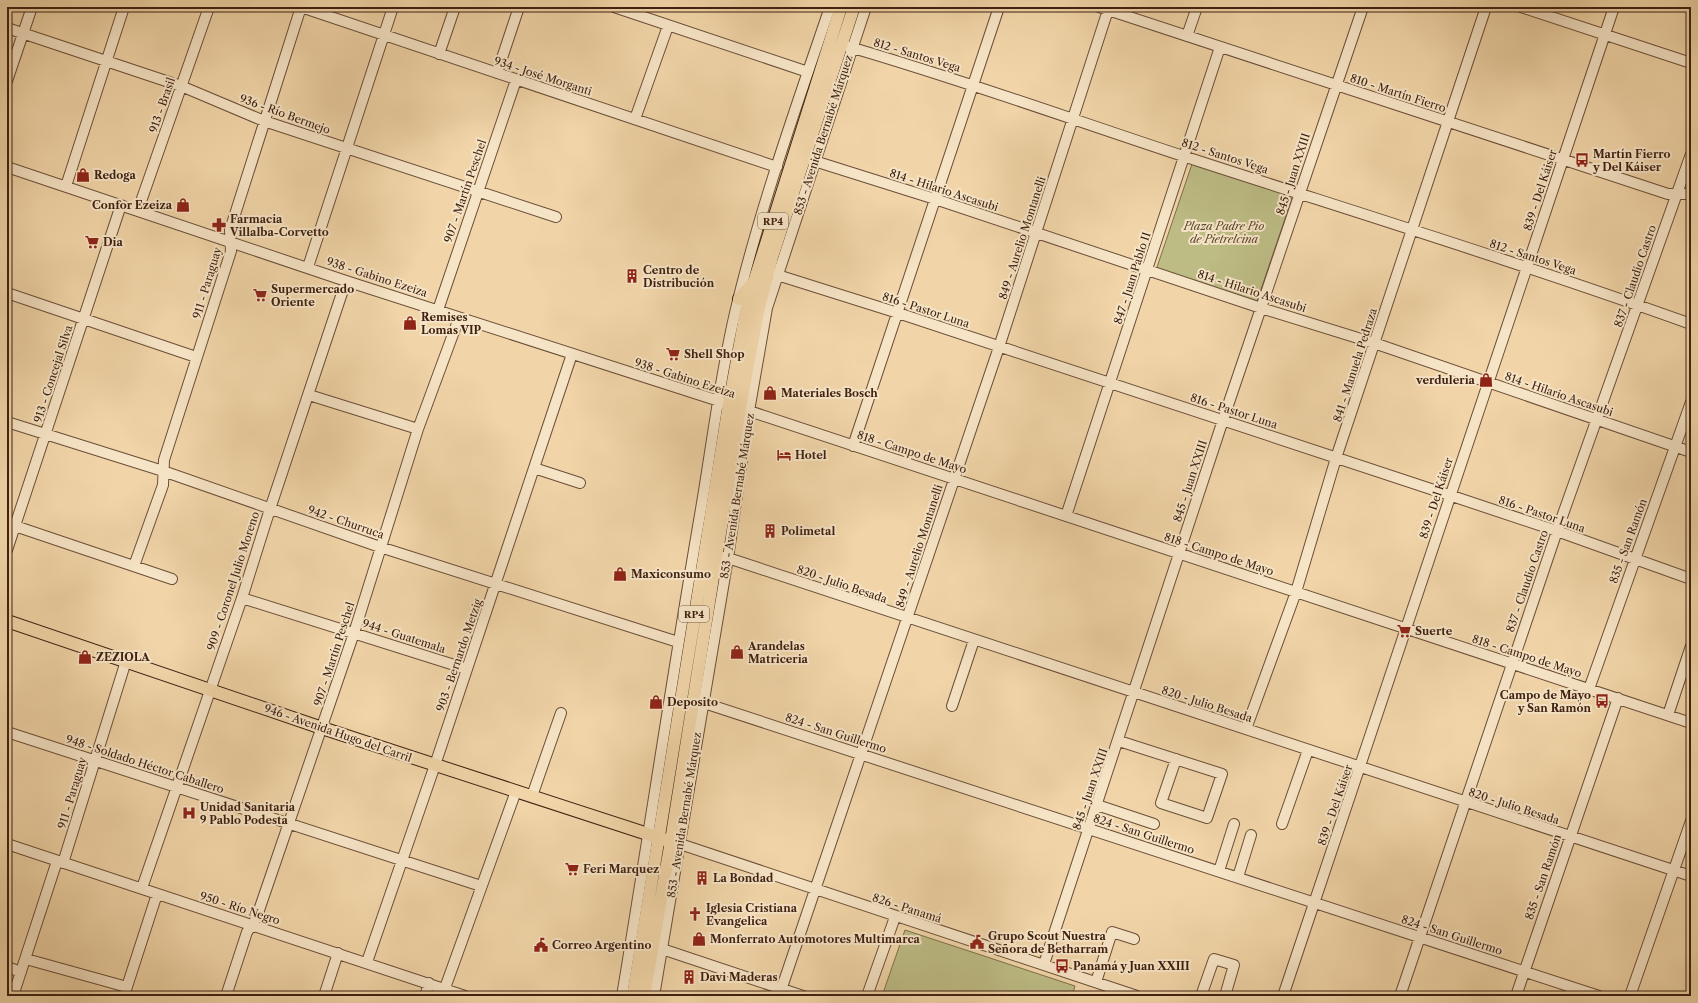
<svg xmlns="http://www.w3.org/2000/svg" width="1698" height="1003" font-family="'Libre Caslon Text',serif">
	<style>
		.green { fill: #bdbc85; stroke: #7e6e4c }
		.lines { fill: none; stroke-linecap: round; stroke-linejoin: round }
		.minor-casing { stroke: #6b4e38; stroke-width: 12 }
		.major-casing { stroke: #3e2112; stroke-width: 14 }
		.minor { stroke: #f6e4c6; stroke-width: 10 }
		.major { stroke: #f1d5a8; stroke-width: 12 }
		.labels { text-anchor: middle; dominant-baseline: central; stroke-width: 4; stroke-linejoin: round; paint-order: stroke }
		.shield { fill: #f6e4c6; stroke: #755c48; stroke-width: 1 }
		.shield-label { font-size: 10px; font-weight: bold; fill: #3e2112 }
		.street-label { font-size: 11px; fill: #3e2112; stroke: #f6e4c6 }
		.poi-label { font-size: 11px; font-weight: bold; fill: #3e2112; stroke: #f6e4c6; text-anchor: start }
		.park-label { font-size: 11px; font-style: italic; fill: #5e482f; stroke: #f6e4c6 }
	</style>
	<rect width="100%" height="100%" fill="#f1d5a8"/>
	<filter id="stains"><feTurbulence type="fractalNoise" baseFrequency=".005" numOctaves="4"/><feColorMatrix values="0 0 0 0 .2 0 0 0 0 .09 0 0 0 0 .02 0 0 0 .5 -.17"/></filter>
	<radialGradient id="worn" r=".72"><stop offset=".6" stop-color="#630" stop-opacity="0"/><stop offset="1" stop-color="#630" stop-opacity=".3"/></radialGradient>
	<path class="green" d="M1193,161L1293,195L1256,304L1156,270Z
		M905,930L1075,986L1072,996H882Z"/>
	<g class="lines">
		<defs>
			<path id="minor" d="M301,7L777,167
				M614,7L808,72
				M1099,7L1668,194H1691
				M1521,7L1691,63
				M7,28L181,86L264,121L556,217
				M1187,36L1197,7
				M846,46C961,79 1073,120 1186,157C1355,212 1524,264 1691,324
				M439,54L455,7
				M497,73L519,7
				M7,81L32,7
				M635,119L668,26
				M808,159L935,199L1261,308L1374,343L1691,452
				M7,167L346,281L719,401L1691,723
				M66,186L124,7
				M138,210L209,7
				M308,267L393,7
				M771,273L898,313L1449,495L1557,531L1691,579
				M7,293L196,357
				M438,310L516,80
				M309,395L418,429
				M7,422L163,471L380,547L678,642
				M853,446L999,7
				M534,468L580,483
				M1066,516L1220,47
				M15,526L172,579
				M7,550L121,205
				M715,556L728,558L1691,876
				M134,566L163,485L164,460L231,251L230,230L301,7
				M242,598L467,669
				M1589,689L1691,402
				M698,701L1599,996
				M952,706L974,640
				M1668,715L1691,646
				M1246,729L1296,592L1336,458L1486,7
				M7,732L481,886
				M1119,741L1222,774L1207,818L1161,803L1176,759
				M532,796L561,713
				M1097,805L1154,824
				M1282,824L1308,750
				M674,842L1137,996
				M7,844L465,996
				M63,863L126,661
				M1219,871L1234,824
				M1238,877L1251,835
				M142,888L242,598L270,509L346,281
				M662,949L803,996
				M26,959L127,987
				M367,962L435,765L572,354
				M1044,964L1223,420L1363,7
				M7,967L21,972
				M1096,982L1112,932L1134,939
				M445,988L516,791
				M13,996L57,861
				M124,996L157,894
				M226,996L247,932L256,919L354,633L418,429L459,318
				M324,996L338,953
				M425,996L429,983
				M622,996C649,834 673,671 701,509C712,444 720,377 735,313C759,211 796,107 830,7
				M654,996L728,558L749,411L767,308L866,7
				M779,996L999,347L1108,10
				M867,996L895,917
				M1201,996L1214,959L1234,965L1225,996
				M1283,996L1614,7
				M1400,996L1557,531L1691,154
				M1516,996L1618,698
				M1630,996L1691,821"/>
			<path id="major" d="M739,299L752,284
				M7,621L322,728L666,840
				M633,996L729,404L746,311L754,282L841,7
				M644,996L671,841L740,408L758,311L772,257L854,7"/>
		</defs>
		<use href="#minor" class="minor-casing"/>
		<use href="#major" class="major-casing"/>
		<use href="#minor" class="minor"/>
		<use href="#major" class="major"/>
	</g>
	<defs>
		<symbol id="bus-bare" viewBox="-9 -9 18 18"><path d="M-5-6H5V4H4V6H2V4H-2V6H-4V4H-5ZM-3.5-4V0h7V-4ZM-3.5 1.2v1.5H-2V1.2ZM2 1.2v1.5H3.5V1.2Z" fill="#8f2418" stroke="#f6e4c6" stroke-width="2.5" paint-order="stroke"/></symbol>
		<symbol id="shop-bare" viewBox="-9 -9 18 18"><path d="M-5-2.5h2.3a2.7 3.5 0 0 1 5.4 0H5L5.5 6h-11ZM-1.5-2.5h3a1.5 2.3 0 0 0-3 0Z" fill="#8f2418" stroke="#f6e4c6" stroke-width="2.5" paint-order="stroke"/></symbol>
		<symbol id="pharmacy-bare" viewBox="-9 -9 18 18"><path d="M-2-6h4v4h4v4h-4v4h-4v-4h-4v-4h4Z" fill="#8f2418" stroke="#f6e4c6" stroke-width="2.5" paint-order="stroke"/></symbol>
		<symbol id="supermarket-bare" viewBox="-9 -9 18 18"><path d="M-6-5.5h2.5l.6 2H6L4.5 2H-2.5L-4.4-4H-6ZM-1.5 3.2a1.3 1.3 0 1 0 .1 0ZM3 3.2a1.3 1.3 0 1 0 .1 0Z" fill="#8f2418" stroke="#f6e4c6" stroke-width="2.5" paint-order="stroke"/></symbol>
		<symbol id="building-bare" viewBox="-9 -9 18 18"><path d="M-4-6H4V6H1V3H-1V6H-4ZM-2.5-4.3h1.7v1.8h-1.7ZM.8-4.3h1.7v1.8H.8ZM-2.5-1h1.7V.8h-1.7ZM.8-1h1.7V.8H.8Z" fill="#8f2418" stroke="#f6e4c6" stroke-width="2.5" paint-order="stroke"/></symbol>
		<symbol id="hotel-bare" viewBox="-9 -9 18 18"><path d="M-6-4.5h1.5V1H6V5H4.5V3h-9V5H-6ZM-4 0a1.8 1.8 0 1 1 3.6 0ZM.5 0V-2.5h3Q6-2.5 6 0Z" fill="#8f2418" stroke="#f6e4c6" stroke-width="2.5" paint-order="stroke"/></symbol>
		<symbol id="hospital-bare" viewBox="-9 -9 18 18"><path d="M-5-5h3v3.5h4V-5h3V5h-3V1.5h-4V5h-3Z" fill="#8f2418" stroke="#f6e4c6" stroke-width="2.5" paint-order="stroke"/></symbol>
		<symbol id="church-bare" viewBox="-9 -9 18 18"><path d="M-1.2-6h2.4v3.5h3.3v2.4h-3.3V6h-2.4V-.1h-3.3v-2.4h3.3Z" fill="#8f2418" stroke="#f6e4c6" stroke-width="2.5" paint-order="stroke"/></symbol>
		<symbol id="civic-bare" viewBox="-9 -9 18 18"><path d="M-.6-6.5H3V-4.5H.6V-3L4-1V1h2V6H-6V1h2V-1L-.6-3ZM-1.2 2.5V6h2.4V2.5Z" fill="#8f2418" stroke="#f6e4c6" stroke-width="2.5" paint-order="stroke"/></symbol>
	</defs>
	<g fill-rule="evenodd">
		<use href="#bus-bare" x="1572" y="150" width="20" height="20"/>
		<use href="#shop-bare" x="73" y="165" width="20" height="20"/>
		<use href="#shop-bare" x="173" y="195" width="20" height="20"/>
		<use href="#pharmacy-bare" x="209" y="215" width="20" height="20"/>
		<use href="#supermarket-bare" x="82" y="232" width="20" height="20"/>
		<use href="#building-bare" x="622" y="266" width="20" height="20"/>
		<use href="#supermarket-bare" x="250" y="285" width="20" height="20"/>
		<use href="#shop-bare" x="400" y="313" width="20" height="20"/>
		<use href="#supermarket-bare" x="663" y="344" width="20" height="20"/>
		<use href="#shop-bare" x="1476" y="370" width="20" height="20"/>
		<use href="#shop-bare" x="760" y="383" width="20" height="20"/>
		<use href="#hotel-bare" x="774" y="445" width="20" height="20"/>
		<use href="#building-bare" x="760" y="521" width="20" height="20"/>
		<use href="#shop-bare" x="610" y="564" width="20" height="20"/>
		<use href="#supermarket-bare" x="1394" y="621" width="20" height="20"/>
		<use href="#shop-bare" x="727" y="642" width="20" height="20"/>
		<use href="#shop-bare" x="75" y="647" width="20" height="20"/>
		<use href="#bus-bare" x="1592" y="691" width="20" height="20"/>
		<use href="#shop-bare" x="646" y="692" width="20" height="20"/>
		<use href="#hospital-bare" x="179" y="803" width="20" height="20"/>
		<use href="#supermarket-bare" x="562" y="859" width="20" height="20"/>
		<use href="#building-bare" x="692" y="868" width="20" height="20"/>
		<use href="#church-bare" x="685" y="904" width="20" height="20"/>
		<use href="#shop-bare" x="689" y="929" width="20" height="20"/>
		<use href="#civic-bare" x="967" y="932" width="20" height="20"/>
		<use href="#civic-bare" x="531" y="935" width="20" height="20"/>
		<use href="#bus-bare" x="1052" y="956" width="20" height="20"/>
		<use href="#building-bare" x="679" y="967" width="20" height="20"/>
	</g>
	<g class="labels">
		<g class="shield">
			<rect x="758" y="213" width="30" height="16" rx="3"/>
			<rect x="679" y="606" width="30" height="16" rx="3"/>
		</g>
		<g class="shield-label">
			<text x="773" y="221">RP4</text>
			<text x="694" y="614">RP4</text>
		</g>
		<g class="street-label">
			<text transform="translate(917 55) rotate(17)">812 - Santos Vega</text>
			<text transform="translate(543 76) rotate(18)">934 - José Morganti</text>
			<text transform="translate(1398 93) rotate(18)">810 - Martín Fierro</text>
			<text transform="translate(162 105) rotate(-71)">913 - Brasil</text>
			<text transform="translate(285 114) rotate(20)">936 - Río Bermejo</text>
			<text transform="translate(823 135) rotate(-72)">853 - Avenida Bernabé Márquez</text>
			<text transform="translate(1225 156) rotate(18)">812 - Santos Vega</text>
			<text transform="translate(1293 174) rotate(-72)">845 - Juan XXIII</text>
			<text transform="translate(944 190) rotate(18)">814 - Hilario Ascasubi</text>
			<text transform="translate(1540 190) rotate(-72)">839 - Del Káiser</text>
			<text transform="translate(465 191) rotate(-71)">907 - Martín Peschel</text>
			<text transform="translate(1022 238) rotate(-72)">849 - Aurelio Montanelli</text>
			<text transform="translate(1533 257) rotate(18)">812 - Santos Vega</text>
			<text transform="translate(1635 276) rotate(-71)">837 - Claudio Castro</text>
			<text transform="translate(377 277) rotate(18)">938 - Gabino Ezeiza</text>
			<text transform="translate(1132 278) rotate(-72)">847 - Juan Pablo II</text>
			<text transform="translate(207 283) rotate(-73)">911 - Paraguay</text>
			<text transform="translate(1252 291) rotate(18)">814 - Hilario Ascasubi</text>
			<text transform="translate(926 310) rotate(18)">816 - Pastor Luna</text>
			<text transform="translate(1355 365) rotate(-72)">841 - Manuela Pedraza</text>
			<text transform="translate(53 374) rotate(-72)">913 - Concejal Silva</text>
			<text transform="translate(685 378) rotate(18)">938 - Gabino Ezeiza</text>
			<text transform="translate(1559 394) rotate(19)">814 - Hilario Ascasubi</text>
			<text transform="translate(1234 411) rotate(18)">816 - Pastor Luna</text>
			<text transform="translate(912 452) rotate(18)">818 - Campo de Mayo</text>
			<text transform="translate(1190 481) rotate(-72)">845 - Juan XXIII</text>
			<text transform="translate(737 496) rotate(-81)">853 - Avenida Bernabé Márquez</text>
			<text transform="translate(1436 498) rotate(-72)">839 - Del Káiser</text>
			<text transform="translate(1542 514) rotate(19)">816 - Pastor Luna</text>
			<text transform="translate(346 522) rotate(19)">942 - Churruca</text>
			<text transform="translate(1628 541) rotate(-70)">835 - San Ramón</text>
			<text transform="translate(919 546) rotate(-72)">849 - Aurelio Montanelli</text>
			<text transform="translate(1219 554) rotate(18)">818 - Campo de Mayo</text>
			<text transform="translate(233 581) rotate(-72)">909 - Coronel Julio Moreno</text>
			<text transform="translate(1527 581) rotate(-71)">837 - Claudio Castro</text>
			<text transform="translate(842 584) rotate(19)">820 - Julio Besada</text>
			<text transform="translate(404 636) rotate(18)">944 - Guatemala</text>
			<text transform="translate(334 654) rotate(-72)">907 - Martín Peschel</text>
			<text transform="translate(459 655) rotate(-71)">903 - Bernardo Metzig</text>
			<text transform="translate(1527 656) rotate(18)">818 - Campo de Mayo</text>
			<text transform="translate(1207 704) rotate(18)">820 - Julio Besada</text>
			<text transform="translate(338 733) rotate(19)">946 - Avenida Hugo del Carril</text>
			<text transform="translate(836 733) rotate(18)">824 - San Guillermo</text>
			<text transform="translate(145 764) rotate(18)">948 - Soldado Héctor Caballero</text>
			<text transform="translate(1090 789) rotate(-71)">845 - Juan XXIII</text>
			<text transform="translate(72 793) rotate(-73)">911 - Paraguay</text>
			<text transform="translate(1335 805) rotate(-71)">839 - Del Káiser</text>
			<text transform="translate(1514 806) rotate(18)">820 - Julio Besada</text>
			<text transform="translate(684 815) rotate(-81)">853 - Avenida Bernabé Márquez</text>
			<text transform="translate(1144 834) rotate(18)">824 - San Guillermo</text>
			<text transform="translate(1543 877) rotate(-71)">835 - San Ramón</text>
			<text transform="translate(240 908) rotate(18)">950 - Río Negro</text>
			<text transform="translate(907 908) rotate(18)">826 - Panamá</text>
			<text transform="translate(1452 935) rotate(18)">824 - San Guillermo</text>
		</g>
		<g class="poi-label">
			<text x="1593" y="154">Martín Fierro<tspan x="1593" dy="13">y Del Káiser</tspan></text>
			<text x="94" y="175">Redoga</text>
			<text x="172" y="205" text-anchor="end">Confor Ezeiza</text>
			<text x="230" y="219">Farmacia<tspan x="230" dy="13">Villalba-Corvetto</tspan></text>
			<text x="103" y="242">Dia</text>
			<text x="643" y="270">Centro de<tspan x="643" dy="13">Distribución</tspan></text>
			<text x="271" y="289">Supermercado<tspan x="271" dy="13">Oriente</tspan></text>
			<text x="421" y="317">Remises<tspan x="421" dy="13">Lomas VIP</tspan></text>
			<text x="684" y="354">Shell Shop</text>
			<text x="1475" y="380" text-anchor="end">verduleria</text>
			<text x="781" y="393">Materiales Bosch</text>
			<text x="795" y="455">Hotel</text>
			<text x="781" y="531">Polimetal</text>
			<text x="631" y="574">Maxiconsumo</text>
			<text x="1415" y="631">Suerte</text>
			<text x="748" y="646">Arandelas<tspan x="748" dy="13">Matriceria</tspan></text>
			<text x="96" y="657">ZEZIOLA</text>
			<text x="1591" y="695" text-anchor="end">Campo de Mayo<tspan x="1591" dy="13">y San Ramón</tspan></text>
			<text x="667" y="702">Deposito</text>
			<text x="200" y="807">Unidad Sanitaria<tspan x="200" dy="13">9 Pablo Podesta</tspan></text>
			<text x="583" y="869">Feri Marquez</text>
			<text x="713" y="878">La Bondad</text>
			<text x="706" y="908">Iglesia Cristiana<tspan x="706" dy="13">Evangelica</tspan></text>
			<text x="988" y="936">Grupo Scout Nuestra<tspan x="988" dy="13">Señora de Betharram</tspan></text>
			<text x="710" y="939">Monferrato Automotores Multimarca</text>
			<text x="552" y="945">Correo Argentino</text>
			<text x="1073" y="966">Panamá y Juan XXIII</text>
			<text x="700" y="977">Davi Maderas</text>
		</g>
		<g class="park-label">
			<text x="1224" y="226">Plaza Padre Pio<tspan x="1224" dy="13">de Pietrelcina</tspan></text>
		</g>
	</g>
	<rect width="1698" height="1003" fill="none" stroke="#f1d5a8" stroke-width="24"/>
	<rect x="8" y="8" width="1682" height="987" fill="none" stroke="#3e2112" stroke-width="2"/>
	<rect x="12" y="12" width="1674" height="979" fill="none" stroke="#3e2112"/>
	<rect width="100%" height="100%" filter="url(#stains)"/>
	<rect width="100%" height="100%" fill="url(#worn)"/>
</svg>
